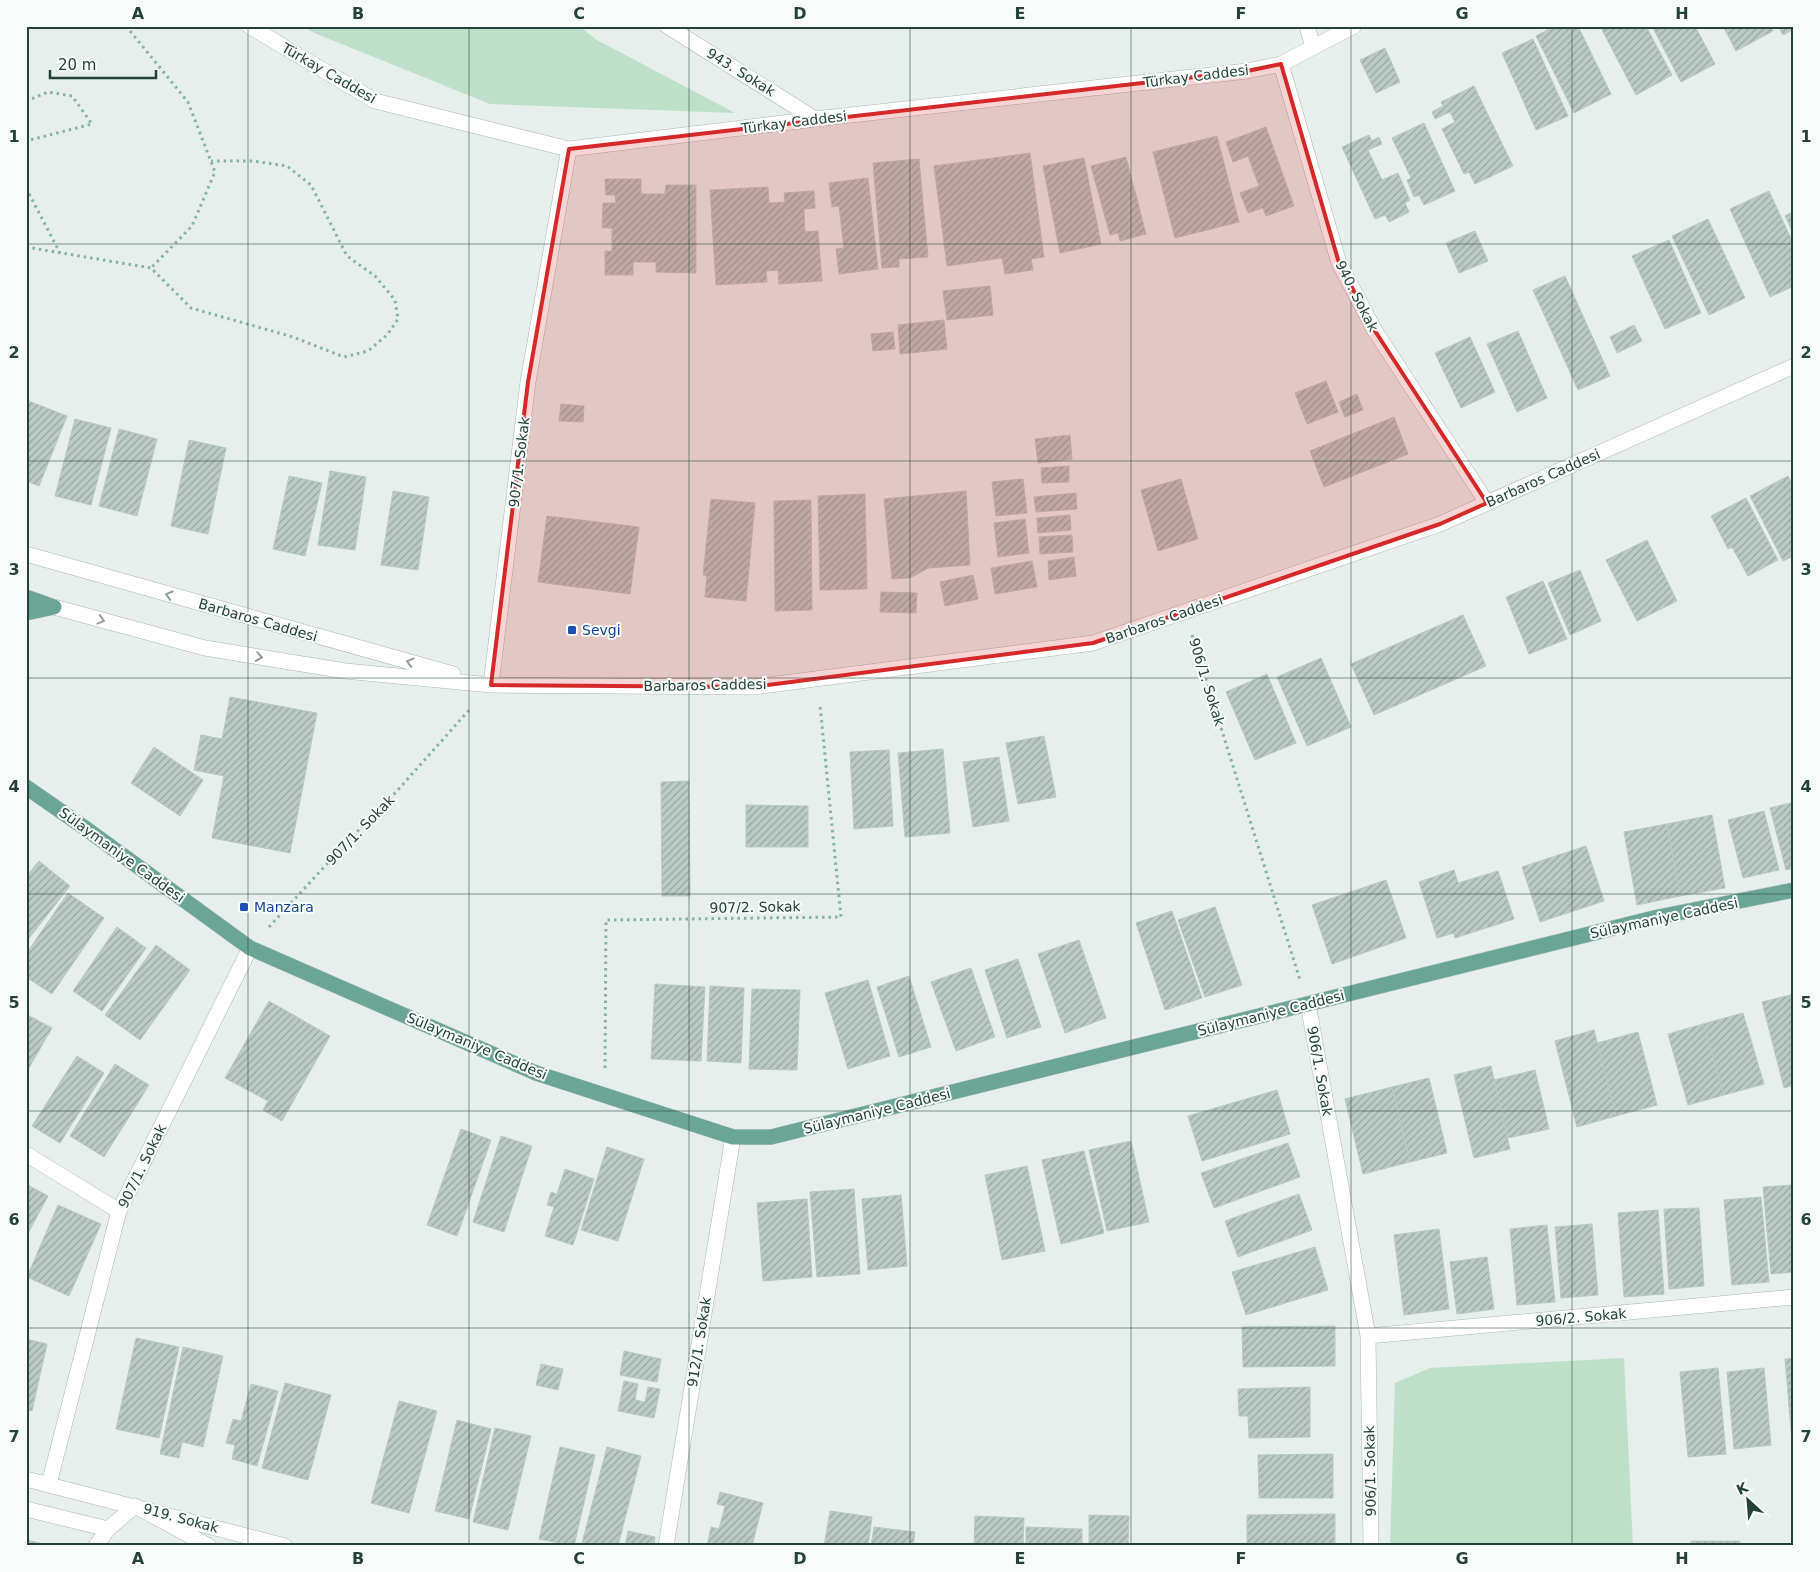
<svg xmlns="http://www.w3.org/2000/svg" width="1820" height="1572" font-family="'DejaVu Sans',sans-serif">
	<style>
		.green { fill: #bfe0c8 }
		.building { fill: url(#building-hatch); stroke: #b8c9c2 }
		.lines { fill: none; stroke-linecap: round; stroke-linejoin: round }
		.minor-casing { stroke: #a8b8b2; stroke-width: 16 }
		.major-casing { stroke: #c2cac8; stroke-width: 16 }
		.path { stroke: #86b3a5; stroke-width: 3; stroke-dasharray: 2.5 4; stroke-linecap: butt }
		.minor { stroke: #fff; stroke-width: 15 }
		.major { stroke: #6aa596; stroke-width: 15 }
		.oneway { stroke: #92a09c }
		.marked { fill: #d62828; fill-opacity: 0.2; stroke: #d62828; stroke-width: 4; stroke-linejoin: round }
		.grid { fill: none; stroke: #24423a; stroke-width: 1; stroke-opacity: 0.55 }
		.transit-dot { fill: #1a4fb4; stroke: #f7fbf9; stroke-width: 2 }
		.labels { text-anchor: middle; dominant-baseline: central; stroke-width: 4; stroke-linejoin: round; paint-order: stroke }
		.street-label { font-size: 14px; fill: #24423a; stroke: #f7fbf9 }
		.transit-label { font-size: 14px; fill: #164399; stroke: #f7fbf9; text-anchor: start }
		.neatline { fill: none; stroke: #24423a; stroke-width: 2 }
		.grid-label { font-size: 16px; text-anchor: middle; font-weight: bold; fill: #24423a }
	</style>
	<defs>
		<pattern id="building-hatch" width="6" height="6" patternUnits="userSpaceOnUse" patternTransform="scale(1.25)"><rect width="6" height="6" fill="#bbcac4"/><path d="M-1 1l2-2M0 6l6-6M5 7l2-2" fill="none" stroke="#98a6a0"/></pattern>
	</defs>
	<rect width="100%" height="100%" fill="#e6efeb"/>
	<path class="green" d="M302,26H579L597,40L735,113L490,104L312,32Z
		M1624,1358L1633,1546H1390L1395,1383L1430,1368Z"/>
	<path class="building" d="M1555,26H1578L1611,94L1574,113L1536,36Z
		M1600,26H1646L1672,75L1636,95Z
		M1652,26H1695L1715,64L1681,82Z
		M1723,26H1771L1773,31L1736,51Z
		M1778,26H1794V29L1783,35Z
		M1533,39L1568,116L1536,130L1502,53Z
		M1385,48L1400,82L1376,93L1360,60Z
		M1474,86L1513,166L1475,184L1469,172L1464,174L1442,129L1455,122L1450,112L1435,119L1432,112L1443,106L1441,102Z
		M1424,123L1455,191L1424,205L1419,195L1414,197L1407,180L1411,178L1392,138Z
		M1266,127L1294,206L1266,216L1263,208L1248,213L1240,193L1259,186L1248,156L1233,162L1226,142Z
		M1369,135L1372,141L1379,137L1382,144L1368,150L1382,180L1398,173L1410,200L1405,203L1409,212L1389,222L1385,215L1375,219L1342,147Z
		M1217,136L1239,222L1175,238L1153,152Z
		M1030,153L1044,257L1031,259L1033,270L1005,274L1002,258L947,266L934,166Z
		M1126,157L1146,234L1120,241L1118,233L1110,235L1091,166Z
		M1084,158L1101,244L1060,253L1043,166Z
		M919,159L928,257L899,259V267L882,268L873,163Z
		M868,178L878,269L839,274L836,249L844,248L839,206L832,207L829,183Z
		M605,179H641V194H665L666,185H696V273L656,272V262H633V275H605V251H612V228H602L603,203H616L615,195H606Z
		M768,187L769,203L785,202L784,193L814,191L815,208L804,209L805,232L818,231L822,281L779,284L778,270L766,271L767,282L716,285L710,190Z
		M1769,191L1794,245V286L1770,297L1730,209Z
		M1794,211V235L1785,216Z
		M1708,219L1745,298L1709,315L1672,236Z
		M1475,231L1488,261L1459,273L1446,243Z
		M1669,240L1701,313L1665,329L1632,256Z
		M1565,276L1610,376L1578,390L1533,290Z
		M990,286L993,315L947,320L943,291Z
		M944,320L947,349L900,354L898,325Z
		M1634,325L1642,341L1617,353L1610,337Z
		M1518,331L1547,398L1517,412L1487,344Z
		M893,332L895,349L873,351L871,334Z
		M1470,337L1495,392L1461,408L1435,353Z
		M1326,381L1338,412L1307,424L1295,393Z
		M1357,394L1363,410L1345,417L1339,402Z
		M26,400L67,416L39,486L26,481Z
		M561,404L584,406L583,422L559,421Z
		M1394,417L1408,454L1324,487L1310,451Z
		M75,419L111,428L91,505L55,496Z
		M119,429L157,439L137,516L99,506Z
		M1070,435L1072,459L1038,463L1035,439Z
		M189,440L226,448L208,534L171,526Z
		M1069,466V482L1042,483L1041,468Z
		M330,471L366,477L355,550L318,545Z
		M289,476L322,483L305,556L273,549Z
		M1788,476L1794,488V556L1783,561L1750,496Z
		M1023,479L1027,513L996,516L992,482Z
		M1181,479L1198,539L1158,551L1141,490Z
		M393,491L429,497L418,570L381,565Z
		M966,491L970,565L928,568L910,578L892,579L884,499Z
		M1076,493L1077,509L1036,512L1034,497Z
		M865,494L867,589L820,590L818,496Z
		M1746,498L1778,560L1748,576L1732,547L1728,549L1711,516Z
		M711,499L755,503L746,601L705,597L707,576L703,575Z
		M811,500L812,610L775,611L774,501Z
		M1070,515L1071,530L1038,533L1037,518Z
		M547,516L639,527L630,594L538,582Z
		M1025,519L1029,553L998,557L994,523Z
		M1072,535L1073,552L1040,554L1039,537Z
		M1647,540L1677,601L1637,621L1606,560Z
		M1074,557L1076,576L1049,580L1048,561Z
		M1032,561L1037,587L995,594L991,568Z
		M1580,570L1601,621L1570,635L1548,583Z
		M973,575L978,599L945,606L940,582Z
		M1543,581L1567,639L1529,654L1506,597Z
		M881,592L917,593L916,613L880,612Z
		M1463,615L1486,666L1374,715L1351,664Z
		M1321,658L1351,727L1307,746L1277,677Z
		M1267,674L1296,743L1255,760L1226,692Z
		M230,697L317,713L290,853L212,838L224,776L194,770L201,735L222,739Z
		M1044,736L1056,797L1018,804L1006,743Z
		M154,747L203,780L180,816L131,783Z
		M943,749L950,833L905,837L898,753Z
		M889,750L893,826L854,829L850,752Z
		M999,757L1009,821L973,827L963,762Z
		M689,781L690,896H662L661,782Z
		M1794,802V868L1786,870L1770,808Z
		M746,805L808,806V847H746Z
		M1764,811L1779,870L1743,878L1728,820Z
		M1712,815L1725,888L1680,896L1667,824Z
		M1667,824L1680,896L1637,905L1624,832Z
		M1586,846L1604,901L1540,922L1522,867Z
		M39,861L70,886L26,942V877Z
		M1454,870L1458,883L1498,871L1514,919L1455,938L1454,933L1437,938L1419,882Z
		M1386,880L1406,938L1332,964L1312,905Z
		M68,893L104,918L52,994L26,977V954Z
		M1215,907L1242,985L1205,997L1178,920Z
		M1172,911L1202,998L1165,1010L1136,923Z
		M117,927L146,948L102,1011L73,991Z
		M1079,940L1106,1018L1065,1033L1038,954Z
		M156,945L190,970L140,1040L105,1015Z
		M1018,959L1041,1027L1007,1038L985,970Z
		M971,968L995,1037L956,1051L931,982Z
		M909,976L931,1047L899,1057L877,987Z
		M868,980L890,1056L848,1069L825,993Z
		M655,984L705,987L701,1061L651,1059Z
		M710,986L744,988L741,1063L707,1061Z
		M752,989L800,990L797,1070L749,1069Z
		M1794,994V1085L1784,1088L1762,1002Z
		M269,1001L330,1036L282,1121L263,1110L268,1101L225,1078Z
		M1743,1013L1764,1084L1724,1095L1703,1024Z
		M26,1014L52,1028L26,1073Z
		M1703,1024L1724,1095L1688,1105L1668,1034Z
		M1594,1030L1616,1116L1577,1127L1555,1041Z
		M1638,1032L1657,1105L1616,1116L1597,1043Z
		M77,1056L104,1073L60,1143L32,1126Z
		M115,1064L149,1085L104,1157L70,1136Z
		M1491,1066L1510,1149L1474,1158L1454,1075Z
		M1535,1070L1549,1129L1508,1138L1494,1080Z
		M1429,1078L1447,1153L1410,1162L1392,1087Z
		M1392,1087L1410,1162L1363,1174L1345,1099Z
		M1277,1090L1290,1134L1202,1161L1188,1116Z
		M461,1129L491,1140L457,1236L427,1225Z
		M501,1136L532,1146L504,1232L473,1222Z
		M1131,1141L1149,1222L1107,1231L1089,1150Z
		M1288,1143L1300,1177L1214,1208L1201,1173Z
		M607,1147L644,1159L618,1241L581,1230Z
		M1084,1151L1104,1233L1061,1244L1042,1160Z
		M1027,1166L1045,1251L1002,1260L985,1175Z
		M565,1169L594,1179L573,1245L545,1236L554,1207L547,1205L551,1192L557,1194Z
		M26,1184L48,1196L26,1237Z
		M1794,1185V1272L1771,1274L1763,1187Z
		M854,1189L860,1274L817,1277L810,1192Z
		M1299,1194L1312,1230L1238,1257L1225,1221Z
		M901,1195L907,1266L868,1270L862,1199Z
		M1761,1197L1769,1282L1732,1285L1724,1200Z
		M807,1199L812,1277L763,1281L757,1203Z
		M58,1205L101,1224L69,1296L27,1277Z
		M1699,1208L1704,1286L1669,1289L1664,1209Z
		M1658,1210L1664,1294L1624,1297L1618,1213Z
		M1592,1224L1598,1295L1561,1298L1555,1227Z
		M1547,1225L1555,1302L1517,1305L1510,1229Z
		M1439,1229L1449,1309L1404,1315L1394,1235Z
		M1315,1247L1328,1290L1246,1315L1232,1272Z
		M1487,1257L1494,1309L1457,1314L1450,1262Z
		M1335,1326V1366L1243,1367L1242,1327Z
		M136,1338L179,1347L159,1438L116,1429Z
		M26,1339L47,1344L32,1411L26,1410Z
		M183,1347L223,1356L203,1447L182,1442L179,1458L160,1454Z
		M624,1351L661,1359L657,1382L620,1375Z
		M1794,1358V1441H1792L1785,1359Z
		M541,1364L563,1369L558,1390L536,1385Z
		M1718,1368L1726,1454L1688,1457L1680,1372Z
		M1764,1368L1771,1445L1734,1449L1727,1372Z
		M624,1381L638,1384L635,1400L645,1402L648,1387L660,1389L654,1418L618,1411Z
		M285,1383L331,1395L308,1480L262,1468Z
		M251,1384L278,1391L257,1466L232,1459L235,1445L226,1443L233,1419L241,1421Z
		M1310,1387V1437L1249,1438L1248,1416H1239L1238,1389Z
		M399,1401L437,1411L409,1513L371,1503Z
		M457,1420L491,1429L469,1519L435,1511Z
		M495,1428L531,1436L508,1530L473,1522Z
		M560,1447L595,1455L574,1546L539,1539Z
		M607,1447L641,1456L618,1546H594L582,1543Z
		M1333,1454V1498H1259L1258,1455Z
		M720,1492L763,1503L752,1546H707L711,1527L719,1529L725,1506L717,1504Z
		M830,1511L872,1517L868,1546H824Z
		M1335,1514V1546H1247V1515Z
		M1089,1515L1129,1516L1128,1546H1089Z
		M975,1516L1024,1518L1023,1546H974Z
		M874,1527L915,1532L913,1546H871Z
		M1026,1527L1082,1529V1546H1026Z
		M628,1531L655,1537L654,1546H625Z
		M26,1540L44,1544L43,1546H26Z
		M1691,1541H1740V1546H1691Z
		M1745,1545H1786V1546Z"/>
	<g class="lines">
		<defs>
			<path id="minor" d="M249,26L375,101L569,149L815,119L1247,71L1281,64L1354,26
				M667,26L815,119
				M1307,26L1313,47
				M1281,64L1339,263L1375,331L1487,503
				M26,554L453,674
				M54,607L205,648L345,671L491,685L753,687L1093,643L1440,524L1794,366
				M491,685L528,382L569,149
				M1308,1004L1368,1336L1371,1546
				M26,1154L119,1211
				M1368,1336L1794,1297
				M26,1479L285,1546
				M49,1484L119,1211L250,948
				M26,1509L108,1529
				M96,1546L108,1529L135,1506L209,1546
				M666,1546L733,1137"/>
			<path id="major" d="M26,597L54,607
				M26,613L54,607
				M26,787L85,828L250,948L536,1073L733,1137H771L1658,917L1794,890"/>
		</defs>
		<use href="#minor" class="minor-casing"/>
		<use href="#major" class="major-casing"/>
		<path class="path" d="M126,26L188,102L215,172L192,226L151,268
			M26,101L48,92L72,96L92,124L26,141
			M26,188L60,253
			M26,247L151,268L191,308L293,337L344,357L368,351L387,335L398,319L395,300L375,276L347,256L311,185L287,166L253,161H211
			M1192,635L1300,980
			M269,927L348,841L396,792L470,709
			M605,1068L606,920L841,917L820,705"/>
		<use href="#minor" class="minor"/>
		<use href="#major" class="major"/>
	</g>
	<defs><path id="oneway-chevron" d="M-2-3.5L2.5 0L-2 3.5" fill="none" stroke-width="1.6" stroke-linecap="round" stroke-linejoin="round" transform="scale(1.25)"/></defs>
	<g class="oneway">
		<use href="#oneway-chevron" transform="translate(169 595) rotate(-164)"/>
		<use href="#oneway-chevron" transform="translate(101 620) rotate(15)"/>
		<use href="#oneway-chevron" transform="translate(259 657) rotate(9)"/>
		<use href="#oneway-chevron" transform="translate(410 662) rotate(-164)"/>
	</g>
	<path class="marked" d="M1281,64L1339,263L1375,331L1487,503L1440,524L1093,643L753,687L491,685L528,382L569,149L1247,71Z"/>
	<path class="grid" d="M248,26V1546M469,26V1546M689,26V1546M910,26V1546M1131,26V1546M1351,26V1546M1572,26V1546M26,244H1794M26,461H1794M26,678H1794M26,894H1794M26,1111H1794M26,1328H1794"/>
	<g class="transit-dot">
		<rect x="567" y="625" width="10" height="10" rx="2.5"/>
		<rect x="239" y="902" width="10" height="10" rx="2.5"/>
	</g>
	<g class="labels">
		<g class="street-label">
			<text transform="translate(741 72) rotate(32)">943. Sokak</text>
			<text transform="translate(329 73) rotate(30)">Türkay Caddesi</text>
			<text transform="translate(1196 76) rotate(-7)">Türkay Caddesi</text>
			<text transform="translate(794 122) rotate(-7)">Türkay Caddesi</text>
			<text transform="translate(1357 296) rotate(63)">940. Sokak</text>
			<text transform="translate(519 462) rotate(-83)">907/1. Sokak</text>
			<text transform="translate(1543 478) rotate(-24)">Barbaros Caddesi</text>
			<text transform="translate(1164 619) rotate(-19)">Barbaros Caddesi</text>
			<text transform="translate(258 620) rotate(16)">Barbaros Caddesi</text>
			<text transform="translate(1207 682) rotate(73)">906/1. Sokak</text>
			<text transform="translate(705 685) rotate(-1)">Barbaros Caddesi</text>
			<text transform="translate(360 830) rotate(-46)">907/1. Sokak</text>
			<text transform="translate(122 855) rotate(36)">Sülaymaniye Caddesi</text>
			<text transform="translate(755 907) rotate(-1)">907/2. Sokak</text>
			<text transform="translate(1664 918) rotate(-12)">Sülaymaniye Caddesi</text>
			<text transform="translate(1271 1013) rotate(-14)">Sülaymaniye Caddesi</text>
			<text transform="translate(477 1046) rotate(23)">Sülaymaniye Caddesi</text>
			<text transform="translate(1320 1071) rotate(80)">906/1. Sokak</text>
			<text transform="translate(877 1111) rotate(-14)">Sülaymaniye Caddesi</text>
			<text transform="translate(142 1166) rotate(-64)">907/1. Sokak</text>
			<text transform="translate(1581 1317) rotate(-5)">906/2. Sokak</text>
			<text transform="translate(699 1342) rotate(-81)">912/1. Sokak</text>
			<text transform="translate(1370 1471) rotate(-91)">906/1. Sokak</text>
			<text transform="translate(181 1518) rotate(15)">919. Sokak</text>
		</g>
		<g class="transit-label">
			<text x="582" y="630">Sevgi</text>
			<text x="254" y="907">Manzara</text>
		</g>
	</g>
	<rect width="1820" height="1572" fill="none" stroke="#f7fbf9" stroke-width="55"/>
	<g transform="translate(1748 1500) rotate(334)" stroke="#f7fbf9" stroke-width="4" paint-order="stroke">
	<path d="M0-4L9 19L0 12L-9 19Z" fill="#24423a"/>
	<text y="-8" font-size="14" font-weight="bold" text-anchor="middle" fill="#24423a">K</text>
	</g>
	<path d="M50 70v8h106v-8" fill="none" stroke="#24423a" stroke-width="2.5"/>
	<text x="58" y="70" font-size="15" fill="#24423a" stroke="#f7fbf9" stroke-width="4" paint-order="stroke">20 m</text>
	<rect x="28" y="28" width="1764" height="1516" class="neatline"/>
	<g class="grid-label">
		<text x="138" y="19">A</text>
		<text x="358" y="19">B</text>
		<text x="579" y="19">C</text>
		<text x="800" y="19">D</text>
		<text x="1020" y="19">E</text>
		<text x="1241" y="19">F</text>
		<text x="1462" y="19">G</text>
		<text x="1682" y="19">H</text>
		<text x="14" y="142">1</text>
		<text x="1806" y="142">1</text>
		<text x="14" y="358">2</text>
		<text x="1806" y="358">2</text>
		<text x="14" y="575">3</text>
		<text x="1806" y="575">3</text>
		<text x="14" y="792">4</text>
		<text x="1806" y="792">4</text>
		<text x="14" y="1008">5</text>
		<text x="1806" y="1008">5</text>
		<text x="14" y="1225">6</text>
		<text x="1806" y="1225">6</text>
		<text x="14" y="1442">7</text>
		<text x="1806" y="1442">7</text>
		<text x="138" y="1564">A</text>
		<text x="358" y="1564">B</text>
		<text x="579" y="1564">C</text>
		<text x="800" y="1564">D</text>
		<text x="1020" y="1564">E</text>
		<text x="1241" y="1564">F</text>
		<text x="1462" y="1564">G</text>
		<text x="1682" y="1564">H</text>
	</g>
</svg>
